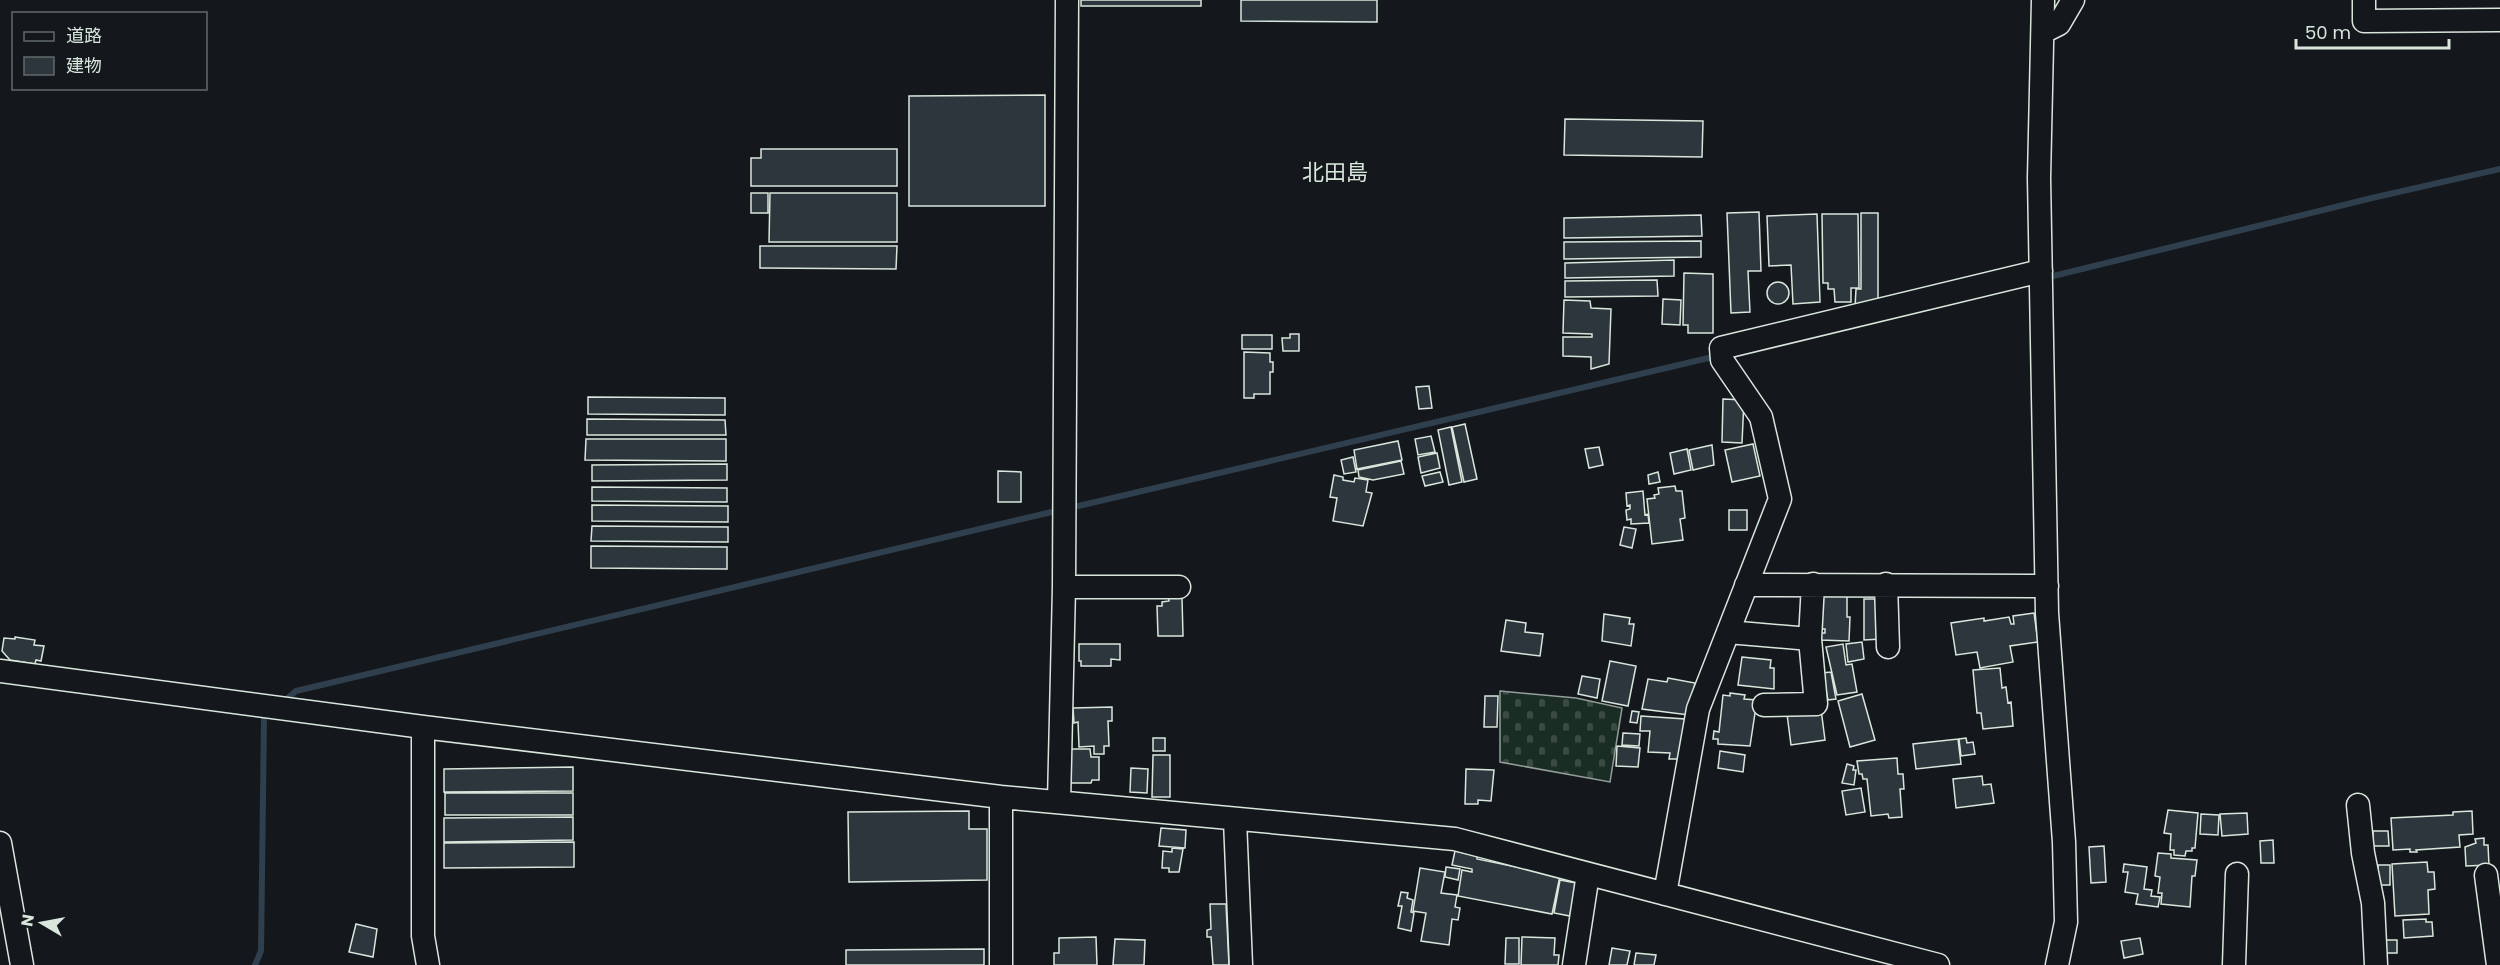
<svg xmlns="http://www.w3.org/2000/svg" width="2500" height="965" font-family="Poppins,'Noto Sans JP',sans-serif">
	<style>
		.cemetery { fill: url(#cemetery-stones); stroke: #939e99; stroke-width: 1.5 }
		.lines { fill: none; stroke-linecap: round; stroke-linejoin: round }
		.stream { stroke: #2f3f4d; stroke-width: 6 }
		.building { fill: #2c363c; stroke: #d8e6dc; stroke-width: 1.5 }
		.minor-casing { stroke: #d8e6dc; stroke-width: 25 }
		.minor { stroke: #14181c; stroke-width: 22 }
		.labels { text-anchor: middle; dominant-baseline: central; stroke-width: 4.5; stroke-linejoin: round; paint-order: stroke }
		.quarter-label { font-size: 22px; fill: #d8e6dc; stroke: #14181c }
	</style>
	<defs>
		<pattern id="cemetery-stones" width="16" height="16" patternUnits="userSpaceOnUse" patternTransform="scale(1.5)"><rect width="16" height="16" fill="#1a2d24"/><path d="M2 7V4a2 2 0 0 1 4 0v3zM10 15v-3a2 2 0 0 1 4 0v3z" fill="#3b4b43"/></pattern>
	</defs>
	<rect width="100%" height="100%" fill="#14181c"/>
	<path class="cemetery" d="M1500,691L1576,698L1622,708L1610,782L1500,762Z"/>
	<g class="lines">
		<path class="stream" d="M2045,278L2372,198L2500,169
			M1070,508L1717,356
			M283,702L296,691L1060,510
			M255,965L261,951L264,718L270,713"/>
	</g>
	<path class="building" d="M1081,0H1201V6H1081Z
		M1241,0H1377V22L1241,21Z
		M1045,95V206H909V96Z
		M1565,119L1703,121L1702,157L1564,155Z
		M761,149H897V186H751V158H761Z
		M751,193H768V213H751Z
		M770,193H897V242H769Z
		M1759,212L1761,271H1748L1750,312L1731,313L1727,213Z
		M1861,213H1878V302L1855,307L1856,289H1861Z
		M1817,214L1820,302L1793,304L1791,265L1769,266L1767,216Z
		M1822,214H1858L1859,288H1851V302H1835L1834,289H1828V283H1823Z
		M1701,215L1702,236L1564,238V218Z
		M1701,241V257L1564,259V242Z
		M760,246H897L896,269L760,268Z
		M1674,260V276L1565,278V263Z
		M1684,273L1713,274V333H1688V325H1683Z
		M1657,280L1658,296L1565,297V281Z
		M1767 293a11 11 0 1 1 22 0a11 11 0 1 1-22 0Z
		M1663,299L1681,300L1680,325L1662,324Z
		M1564,300L1590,301L1591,308L1611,309L1609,364L1591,369V357L1563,356V337H1592V334L1563,333Z
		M1290,334H1299V351H1283L1282,338H1290Z
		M1242,335H1272V349H1242Z
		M1244,352L1270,353V362H1273V372H1270V394H1254V398H1244Z
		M1429,386L1432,408L1419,409L1416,387Z
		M588,397L725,398V415L588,414Z
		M1723,399L1744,400L1742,443L1722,442Z
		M587,419L725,420L726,435H587Z
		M1465,424L1477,479L1464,482L1452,427Z
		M1451,427L1462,482L1449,485L1438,430Z
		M1431,436L1435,452L1418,455L1415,439Z
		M586,439H726V461L585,460Z
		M1398,441L1402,460L1357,469L1354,450Z
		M1753,444L1760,476L1732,482L1725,450Z
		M1712,445L1714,465L1693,470L1689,450Z
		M1599,447L1603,465L1589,468L1585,449Z
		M1687,449L1691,470L1674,474L1670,453Z
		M1437,453L1440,468L1421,473L1418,457Z
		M1353,457L1356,472L1344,474L1341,460Z
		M1401,461L1404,474L1373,480L1359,477L1358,470Z
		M727,464V480L592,481V465Z
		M998,471L1021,472V502H998Z
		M1440,472L1443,482L1425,486L1422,476Z
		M1658,472L1660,482L1649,484L1648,475Z
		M1334,475L1343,477V480L1354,482L1355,478L1368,480L1366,492L1372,493L1363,526L1333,521L1337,498L1330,497Z
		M1675,486L1676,491H1682L1685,518L1680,519L1683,540L1652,544L1647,499L1655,498L1654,495L1659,494L1658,488Z
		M592,487L727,488V502L592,501Z
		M1643,491L1645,515L1648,514L1649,523L1631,524V519L1627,520L1626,510L1630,509V505L1627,506L1626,493Z
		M592,505L728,506V522L592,521Z
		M1729,510H1747V530H1729Z
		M592,526L728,527V542L591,541Z
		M1624,527L1636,529L1632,548L1620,545Z
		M591,546L727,547V569L591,568Z
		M1177,595L1178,598H1182L1183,636H1158L1157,606H1162V602L1169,601L1168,597Z
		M1818,595L1847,596V617H1850L1849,641L1820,640V633H1825V629H1821Z
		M1864,599H1881V639L1864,640Z
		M2034,613L2038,642L2010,646L2013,662L1980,668L1977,652L1956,655L1951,623L1984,618V621L2009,617L2011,624H2014L2013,616Z
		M1604,614L1630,618L1629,624H1634L1631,646L1602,641Z
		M1506,620L1526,623L1525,632L1543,634L1540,656L1501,651Z
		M15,637L35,640L34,645L44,646L41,661L36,660L35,664L10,660L2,651L4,638L15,639Z
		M1862,642L1864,659L1848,662L1846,644Z
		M1079,644H1120V660L1111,659V666H1081V661H1079Z
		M1843,644L1846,665L1852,664L1857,692L1837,695L1826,647Z
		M1742,657L1771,660L1770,668H1774V689L1738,685Z
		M1610,661L1636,666L1628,706L1602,701Z
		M2000,668L2002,688L2006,687L2008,703L2011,702L2013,726L1983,729L1981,713H1977L1973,670Z
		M1831,672L1836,699L1828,700L1822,673Z
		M1582,676L1600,679L1597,698L1578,694Z
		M1668,678L1695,683L1689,715L1642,709L1648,679L1667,682Z
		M1730,693L1745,695L1744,699L1757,700L1750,746L1718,744V739H1713L1714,731L1719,732L1723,695L1730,696Z
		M1862,694L1875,740L1850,747L1838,701Z
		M1485,696H1498L1497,727H1484Z
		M1112,707V721H1108L1109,746H1104V754H1094V746L1079,747L1078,722L1074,723L1073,708Z
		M1821,709L1825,740L1791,745L1787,714Z
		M1632,711L1639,712L1637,723L1630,722Z
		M1641,716L1685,719L1682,759H1669L1670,753L1648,752L1650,731H1640Z
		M1623,733L1640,734L1639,746L1622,745Z
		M1153,738H1165V751H1153Z
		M1966,738L1967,743L1973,742L1975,754L1961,756L1959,739Z
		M1958,739L1961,764L1916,769L1913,744Z
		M1617,746L1640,748L1638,767L1616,766Z
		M1071,749H1090L1091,757H1099V780H1092L1091,783H1071Z
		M1720,751L1745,755L1743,772L1718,768Z
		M1153,755H1170V797H1152Z
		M1897,758L1898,774H1903L1904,789H1900L1902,817L1889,818L1888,814L1871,816L1867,779H1863L1862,774H1859L1857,761Z
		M1847,764L1854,766L1853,770H1856L1854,785L1842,783Z
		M573,767V791L444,792V769Z
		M1131,768L1148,769L1147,793L1130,792Z
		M1466,769L1494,770L1491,801L1478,800V804H1465Z
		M1982,776L1983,785L1991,784L1994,803L1956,808L1953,779Z
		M1861,788L1865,812L1846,815L1842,791Z
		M445,793H573V815H445Z
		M2168,810L2198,813L2195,848H2192V851H2186L2185,856L2174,855V850H2170L2171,834L2164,833Z
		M969,811V829H987V880L849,882L848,812Z
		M2472,811L2473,834L2459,835L2460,847L2416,850L2417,852H2410V849L2393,850L2391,818L2453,815V812Z
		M2247,813L2248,834L2222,836L2220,814Z
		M2201,814L2219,815L2218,835L2200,834Z
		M573,817V840L444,842V818Z
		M1161,828L1186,830L1185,848L1159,846Z
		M2373,831H2388L2389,846H2373Z
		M2484,838V845H2488L2489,865L2466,866L2465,847L2476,843L2475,839Z
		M2273,840L2274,863H2261L2260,841Z
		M574,842V867L444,868V843Z
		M2104,846L2106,882L2091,883L2089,847Z
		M1172,848L1183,849L1179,872H1169V868H1162L1163,851L1172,852Z
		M1455,851L1477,856V859L1560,876L1552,914L1458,896L1462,870L1472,872V869L1452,865Z
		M2158,853L2171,854V858L2197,860L2195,876H2192L2190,907L2161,904L2162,893H2158L2160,877L2155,876Z
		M2427,862L2428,872H2434L2435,889L2428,890L2429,914L2395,916L2392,864Z
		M2124,864L2147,867L2144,889L2152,890L2151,896L2160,897L2158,907L2136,904L2138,894L2125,892L2128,872H2123Z
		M2378,865H2390V885H2378Z
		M1446,867L1460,869L1458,880L1445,877Z
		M1420,868L1445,872L1441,893L1457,895L1455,907L1460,908L1458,920L1452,919L1449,945L1421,941L1426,913L1413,911Z
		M1560,880L1576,883L1570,916L1554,913Z
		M1401,892L1408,893L1407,898L1413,900L1411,912L1414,913L1411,931L1398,928L1402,906H1398Z
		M1210,904H1226L1229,965H1213L1211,937H1207V930L1211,929Z
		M2426,919V922H2432L2433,936L2404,938L2403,920Z
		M356,924L377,929L373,957L349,952Z
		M1096,937L1097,965H1054V953H1059V938Z
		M1522,937L1555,938L1554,955H1559L1558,965H1521Z
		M1506,938H1519V964H1505Z
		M2140,938L2143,954L2124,958L2121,941Z
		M1115,939L1145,940L1144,965H1113Z
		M2384,940H2397V953H2384Z
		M1612,948L1630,951L1627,965H1609Z
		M984,949V965H846V950Z
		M1636,953L1656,955L1654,965H1634Z"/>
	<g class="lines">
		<defs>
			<path id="minor" d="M2043,0L2039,178L2047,613L2064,842L2066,922L2057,965
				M2364,0V21L2500,20
				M2043,32L2059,24L2073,0
				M1886,584L1888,647
				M1746,585L2047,586
				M1064,587H1179
				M1728,632L1810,639
				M0,671L423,727L1001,797L1455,839L1938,965
				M1764,705L1816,704L1810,639L1813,584
				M423,727V936L428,965
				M1059,802L1064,587L1067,0
				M2358,805L2363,853L2373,903L2376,965
				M1235,820L1241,965
				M0,843L22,965
				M2486,875L2498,965
				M1665,894L1698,709L1780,499L1761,417L1722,360L1721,348L2041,271
				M1001,965V797
				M1574,965L1588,874
				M2234,965L2237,874"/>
		</defs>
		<use href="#minor" class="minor-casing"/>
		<use href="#minor" class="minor"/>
	</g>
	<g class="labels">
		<g class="quarter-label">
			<text x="1335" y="172">北田島</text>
		</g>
	</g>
	<rect x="12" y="12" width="195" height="78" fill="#14181c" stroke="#626a69" stroke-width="1.5"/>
	<rect x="24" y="32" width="30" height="9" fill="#14181c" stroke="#626a69" stroke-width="1.5"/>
	<text x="66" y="42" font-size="18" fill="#d8e6dc">道路</text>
	<rect x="24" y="57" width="30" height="18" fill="#2c363c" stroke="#626a69" stroke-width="1.5"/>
	<text x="66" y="72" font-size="18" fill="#d8e6dc">建物</text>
	<g transform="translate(42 923) rotate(280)" stroke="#14181c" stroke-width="4.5" paint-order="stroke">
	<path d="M0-4.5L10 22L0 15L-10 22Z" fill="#d8e6dc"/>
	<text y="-9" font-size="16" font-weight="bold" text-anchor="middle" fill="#d8e6dc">N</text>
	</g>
	<path d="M2296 39v9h153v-9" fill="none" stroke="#d8e6dc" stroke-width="3"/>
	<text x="2305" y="39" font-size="18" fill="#d8e6dc" stroke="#14181c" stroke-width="4.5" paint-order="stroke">50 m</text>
</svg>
